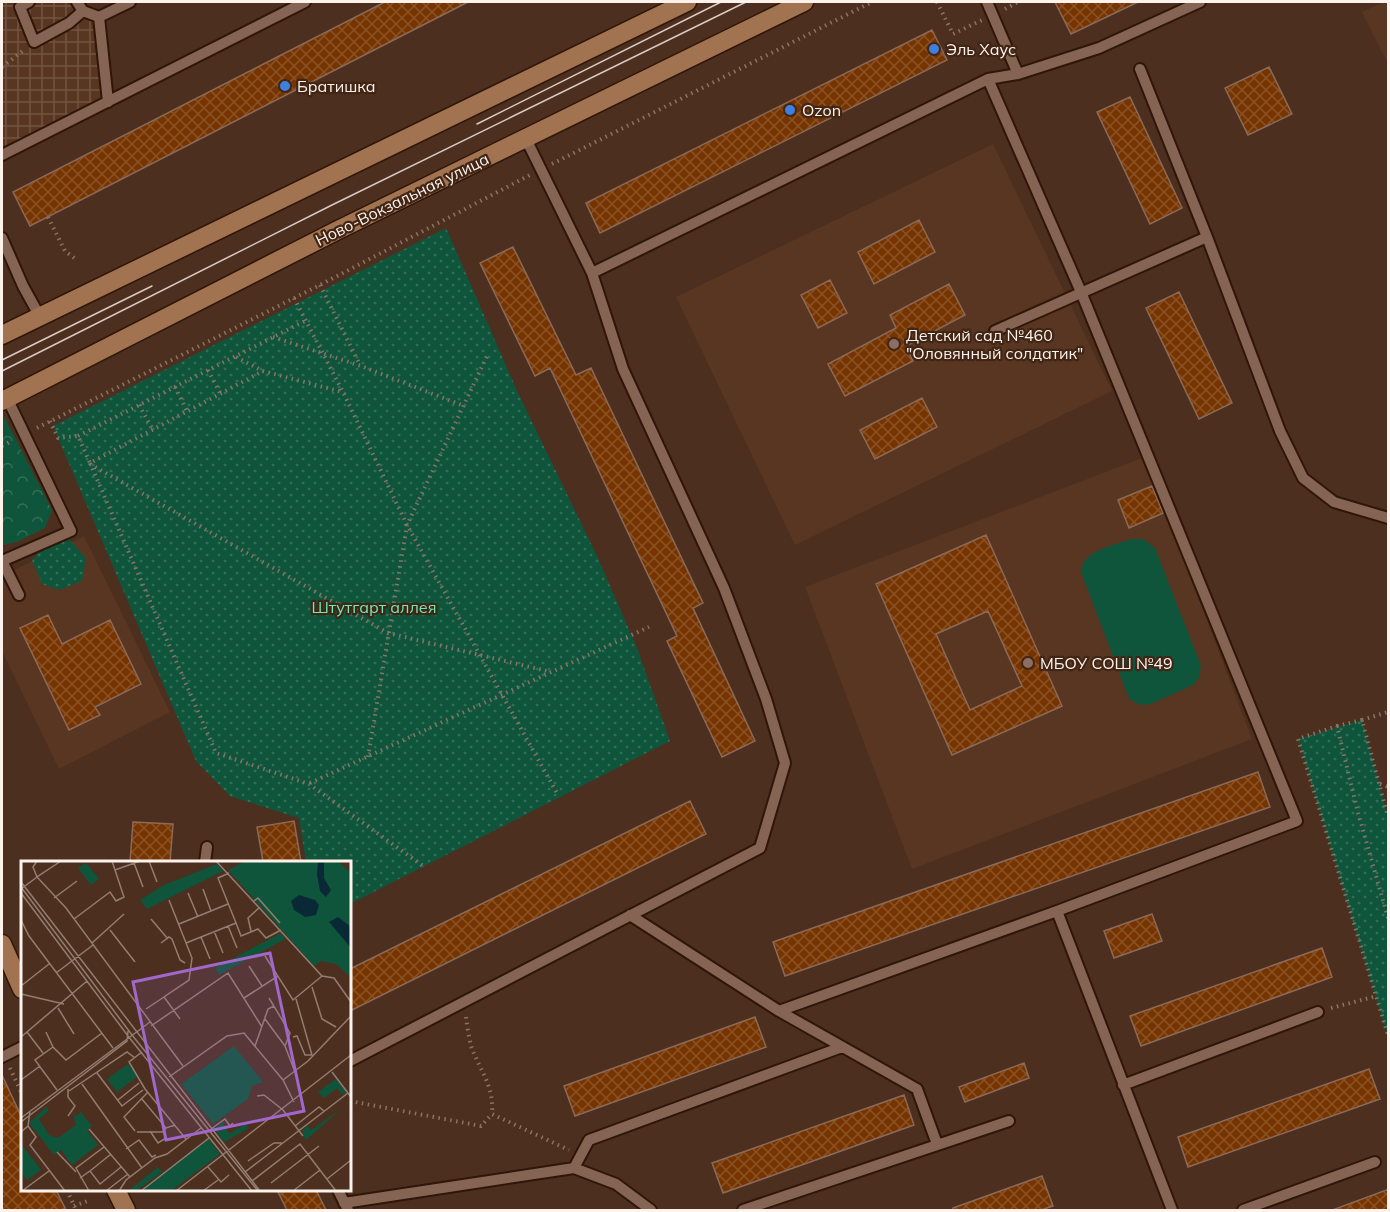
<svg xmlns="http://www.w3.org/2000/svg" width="1390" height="1212" font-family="Mulish,sans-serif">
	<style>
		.built { fill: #593622 }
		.industrial { fill: url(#industrial-grid) }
		.green { fill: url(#green-dots) }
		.forest { fill: url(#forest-crowns) }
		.pitch { fill: #0f553c }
		.building { fill: url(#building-cross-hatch); stroke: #8b6a59; stroke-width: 1.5; fill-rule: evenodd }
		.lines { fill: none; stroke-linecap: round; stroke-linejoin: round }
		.service-casing { stroke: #301607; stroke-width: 14 }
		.secondary-casing { stroke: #301607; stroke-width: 21 }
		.path { stroke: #8a7367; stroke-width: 4; stroke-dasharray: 1.5 4.5; stroke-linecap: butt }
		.service { stroke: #856453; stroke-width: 10 }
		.secondary { stroke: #a17350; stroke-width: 18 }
		.tram { stroke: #dacbc3; stroke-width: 1.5 }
		.shop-dot { fill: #3f7fe0; stroke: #412515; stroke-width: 2 }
		.education-dot { fill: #8d6e63; stroke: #412515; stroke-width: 2 }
		.labels { text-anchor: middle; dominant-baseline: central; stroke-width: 4.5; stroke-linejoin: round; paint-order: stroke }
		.poi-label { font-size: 16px; fill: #fef2ec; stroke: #412515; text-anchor: start }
		.street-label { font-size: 16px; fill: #fef2ec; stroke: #412515 }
		.park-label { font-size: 16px; fill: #6becb7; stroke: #412515 }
		.inset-road { fill: none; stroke: #937d71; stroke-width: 1.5 }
		.view { fill: #a267cc; fill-opacity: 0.15; stroke: #a267cc; stroke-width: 3 }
		.inset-edge { fill: none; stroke: #fef2ec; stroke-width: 3 }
	</style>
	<defs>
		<pattern id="industrial-grid" width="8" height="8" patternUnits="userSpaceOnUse" patternTransform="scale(1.5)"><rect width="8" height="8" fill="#593622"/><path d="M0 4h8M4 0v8" fill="none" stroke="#725442"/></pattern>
		<pattern id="green-dots" width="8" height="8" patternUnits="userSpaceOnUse" patternTransform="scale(1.5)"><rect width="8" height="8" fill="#0f553c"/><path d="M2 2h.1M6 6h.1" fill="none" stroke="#336e58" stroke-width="1.8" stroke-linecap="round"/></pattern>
		<pattern id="forest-crowns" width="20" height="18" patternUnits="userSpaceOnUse" patternTransform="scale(1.5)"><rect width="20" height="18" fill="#0f553c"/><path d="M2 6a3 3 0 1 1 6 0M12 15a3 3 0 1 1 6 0" fill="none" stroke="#336e58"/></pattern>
		<pattern id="building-cross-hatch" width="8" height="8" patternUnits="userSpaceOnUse" patternTransform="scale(1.5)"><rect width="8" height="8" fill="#763400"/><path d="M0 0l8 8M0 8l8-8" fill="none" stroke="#8b5225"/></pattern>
	</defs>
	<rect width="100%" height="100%" fill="#4c2f1f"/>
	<path class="built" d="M1384,2H1388V64L1362,12Z
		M993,144L1112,391L795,545L676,297Z
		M1145,457L1252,739L912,869L805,587Z
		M84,536L170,712L59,769L2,651V576Z"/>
	<path class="industrial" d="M2,2H77L99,17L108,102L2,155Z"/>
	<path class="green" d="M446,228L518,393L597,556L637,648L670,741L350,904V862H306L299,818L230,796L196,761L53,426Z
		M70,540L86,558L82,581L59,590L42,584L32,560L46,545Z
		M1362,720L1388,816V1038L1298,739Z"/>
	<path class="forest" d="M5,418L52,510L45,528L17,542L2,545V420Z"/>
	<path class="pitch" d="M1131,539H1143L1155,548L1201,666L1199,678L1193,685L1151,704L1140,705L1131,700L1128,696L1081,572C1082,550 1114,546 1131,539Z"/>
	<path class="building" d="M385,2H468L30,226L13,192Z
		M1055,2H1138L1071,34Z
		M932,30L947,60L600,233L586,203Z
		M1269,67L1292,114L1248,135L1225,88Z
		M1130,97L1182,208L1150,224L1097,112Z
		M919,220L935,252L874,284L858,252Z
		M513,247L576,375L591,368L703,603L693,608L755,741L722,757L667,641L677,636L550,368L535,376L480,263Z
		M830,280L847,313L818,328L801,295Z
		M949,284L965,315L906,346L913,361L845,396L828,364L896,328L890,315Z
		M1179,292L1232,403L1199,419L1146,308Z
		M922,398L937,427L875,459L860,430Z
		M1152,486L1163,513L1129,528L1118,500Z
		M986,535L1062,706L952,755L876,584ZM988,611L1022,686L970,710L936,634Z
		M48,615L62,644L110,620L141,684L95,707L100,715L69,730L20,628Z
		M1258,772L1270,807L785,976L773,942Z
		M690,801L706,834L350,1011V969Z
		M294,821L301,862H263L257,827Z
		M133,822L173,824L170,862H130Z
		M1152,914L1162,941L1114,958L1104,931Z
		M1322,948L1332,977L1141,1046L1130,1016Z
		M755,1017L766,1047L575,1116L564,1086Z
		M1024,1063L1029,1078L965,1102L959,1087Z
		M1369,1069L1380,1099L1188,1167L1178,1137Z
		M2,1075L22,1118V1190H56L66,1210H2Z
		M904,1095L914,1125L723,1193L712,1163Z
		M1042,1176L1053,1206L1041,1210H953V1208Z
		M1389,1189V1210H1336L1335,1209Z
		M277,1190H316L326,1210H287Z"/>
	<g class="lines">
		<defs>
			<path id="service" d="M29,2L20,7L34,42L69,23L83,11
				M77,2L83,11L99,17
				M987,2L1018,74
				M1140,69L1207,237
				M108,102L99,17L130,2
				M2,155L305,2
				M2,238L23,286L39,315
				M592,273L988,79L1018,74L1099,48L1200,2
				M995,331L1207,237L1280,431L1303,478L1334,502L1388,518
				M7,398L71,531L2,561L19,595
				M205,862L207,847
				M1057,911L1172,1210
				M630,915L779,1011L917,1089L937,1144
				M779,1011L1057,911L1297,821L1081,292L988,79
				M2,1057L22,1047
				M350,1061L760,848L785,763L766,699L724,588L623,369L592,273L526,139
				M1123,1085L1318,1012
				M574,1168L589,1140L842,1047
				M338,1190L348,1210
				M344,1203L574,1168L616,1184L651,1210
				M743,1210L1009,1121
				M1243,1210L1375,1162"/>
			<path id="secondary" d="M2,335L687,2
				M2,401L338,230L804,2
				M2,944L22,989
				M116,1190L126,1210"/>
		</defs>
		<use href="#service" class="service-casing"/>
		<use href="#secondary" class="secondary-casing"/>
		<path class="path" d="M937,2L953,34L982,20
			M1005,9L1018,2
			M2,67L24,50
			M552,164L872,2
			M48,217L65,251L77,260
			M320,285L360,365
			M294,298L343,392L407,525L557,793
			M273,337L361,366L464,406
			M236,357L263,371L342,392
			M208,370L220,393
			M175,387L187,411
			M139,405L153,430
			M50,421L58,438L78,436L90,463L263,371
			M37,428L320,285L530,175
			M78,436L305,321
			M2,446L12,441
			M90,463L216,753L309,784L423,866
			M90,464L388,633L551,672
			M1362,720L1388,712
			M1337,726L1362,720L1388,817
			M368,757L407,525L488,354
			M310,783L649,627
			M1380,784L1388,787
			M1388,918L1357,809L1337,726L1298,739L1388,1035
			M1331,1008L1377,996
			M466,1017C467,1026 469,1037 471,1046C480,1071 494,1085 492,1114L569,1150
			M10,1068L22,1094
			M350,1101L481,1126L492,1114
			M67,1190L76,1210
			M74,1206L90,1200"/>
		<use href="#service" class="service"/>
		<use href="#secondary" class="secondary"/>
		<path class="tram" d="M477,124L721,2
			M2,360L152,286
			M2,371L332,205L746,2"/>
	</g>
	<g class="shop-dot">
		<circle cx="934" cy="49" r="6"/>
		<circle cx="285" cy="86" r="6"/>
		<circle cx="790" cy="110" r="6"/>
	</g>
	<g class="education-dot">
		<circle cx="894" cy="344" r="6"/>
		<circle cx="1028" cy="663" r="6"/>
	</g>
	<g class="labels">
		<g class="poi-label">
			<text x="946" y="49">Эль Хаус</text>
			<text x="297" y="86">Братишка</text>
			<text x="802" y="110">Ozon</text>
			<text x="906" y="335">Детский сад №460<tspan x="906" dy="18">"Оловянный солдатик"</tspan></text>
			<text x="1040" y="663">МБОУ СОШ №49</text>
		</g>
		<g class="street-label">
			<text transform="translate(402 199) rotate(-26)">Ново-Вокзальная улица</text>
		</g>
		<g class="park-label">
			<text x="374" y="607">Штутгарт аллея</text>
		</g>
	</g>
	<g transform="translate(21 861)">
		<rect width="330" height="330" fill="#4c2f1f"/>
		<path d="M225,0H317L330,12V116L315,103L300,100L293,105L207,9ZM196,3L202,10L126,48L119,39L143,24ZM260,72L264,78L198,114L194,107ZM213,185L242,221L231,225L227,238L192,263L160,223ZM107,203L117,215L96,231L86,218ZM315,218L325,231L322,234L316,227L303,237L297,231ZM25,246L28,250L18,258L28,274L37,277L55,264L52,252L55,255L60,251L71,265L66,269L77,284L51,304L40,289L33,294L8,262ZM187,278L199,293L150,330H119ZM1,284L20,309L6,319L0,311ZM137,306L141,311L115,330H107Z" fill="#0f553c"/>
		<path d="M236,2L249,4L258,14V40L238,31ZM243,35L252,45L256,44L257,51L262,53L267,47L269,60L254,54L241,39ZM275,66L290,71L283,80H290L291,85L296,83L292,78L300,74L313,86L310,91L317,98L302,100L294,87L278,86L275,83L282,80L272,78L267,72ZM320,248L285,279L283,276L281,269L287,265L290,269ZM202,261L208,273L224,263L228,267L203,281L193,268Z" fill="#0f553c"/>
		<path d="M263,23L280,33L271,42L283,54L282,57L277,59L260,40L258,28Z" fill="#0f553c"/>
		<path d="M65,2L78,18L70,24L57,7ZM65,274L73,284L51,302L43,291Z" fill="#0f553c"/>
		<path d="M303,0V17L310,29L305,36L299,30L296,14L297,1ZM278,34L294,39L298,44L295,54L284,56L273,49L270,40ZM317,56L330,66V87L308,61Z" fill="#0a2937"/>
		<path class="inset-road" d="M40,0L16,16L45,47L162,205M128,0L136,21M195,0L301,115L313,117L330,141M113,2L122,26M94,9L119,0M0,21L239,330M0,26L111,174L237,330M0,28L16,16L12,6L16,0M182,28L190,50M0,32L107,175L231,330M167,32L177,56M33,37L56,20M148,39L171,97L168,119L143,136L159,158M233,40L237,37L259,62M53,58L89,31L95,40L103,36L91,0M130,58L147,78M0,59L8,75L92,187M215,62L220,75L237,68L245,77L260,69M158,63L207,43M207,65L216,87M89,69L114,101M193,70L202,92M230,70L227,57L239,46M180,76L189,98M71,82L103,53M140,82L148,76L151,78L159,99L164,102M165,82L215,62L197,17L208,12M244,95L272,139L301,115M228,105L241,125M35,112L72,84M0,125L28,103M291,126L301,158L315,166M0,133L43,143M223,137L257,115M248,137L269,172L264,185L274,211M37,147L53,173M125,148L143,136M244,158L264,185M130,165L207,112L241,166M6,171L22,192M25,171L32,186L45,199L81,172M0,176L66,120M272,176L276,175L284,194H291L275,138M234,185L247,148L253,145M32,186L14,199L36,229M121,191L108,201L124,228L165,278M311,211L330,236M76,212L101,245L122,229M148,216L206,175L223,172L262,219L273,241M0,219L19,205M262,219L287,200L329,156M61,223L121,307M47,228V236L54,245L47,255M48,230L106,191L114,197M236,235L243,234L262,249L282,275M120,237L145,267L154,264M97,239L118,222M0,257L129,161M0,261L106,180L107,170M7,265L15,276L9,284L44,330M274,265L298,246L303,250M68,268L109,316M190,268L204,258L209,265L212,262M114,270L103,256L127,231M129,270L137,282L145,277M0,271L7,265L9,250M116,271H142L145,267M105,288L118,279L131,296L135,294M36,291L55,311M227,300L253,282H261M187,306L200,321L208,314M69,310L90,293M224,311L327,232M59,317L69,310L79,323L100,306M306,318L330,299M231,320L279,283L315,330M250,322L298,285M1,330L28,310M68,330L55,307L83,286M85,330L107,313M98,330L105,319L134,297L146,293L180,267M120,330L188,277M155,330L330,194M182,330L197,319M272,330L299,309"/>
		<path class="view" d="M249,92L283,250L145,279L112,121Z"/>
		<rect width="330" height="330" class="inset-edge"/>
	</g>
	<rect width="1390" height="1212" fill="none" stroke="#fef2ec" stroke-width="6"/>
</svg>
